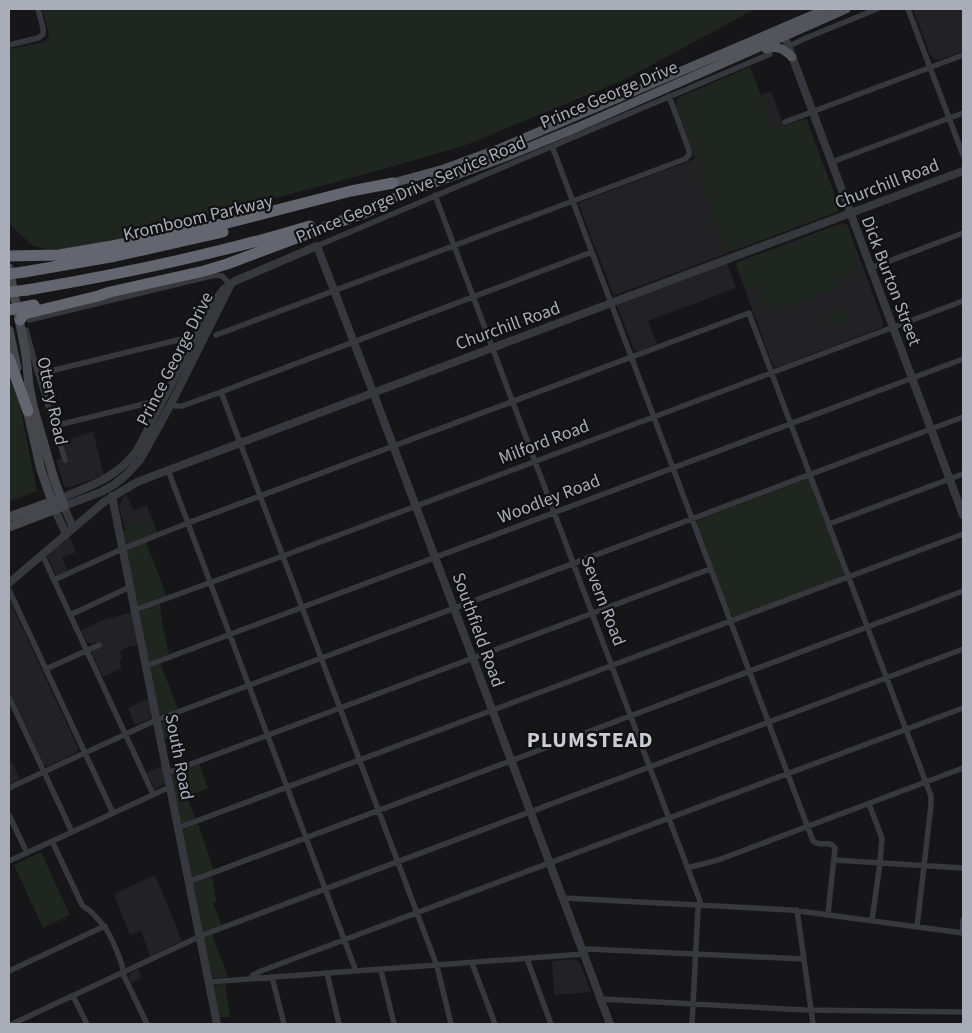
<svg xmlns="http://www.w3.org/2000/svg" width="972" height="1033" font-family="'Source Sans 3',sans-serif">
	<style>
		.built { fill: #222225 }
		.green { fill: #1e261f }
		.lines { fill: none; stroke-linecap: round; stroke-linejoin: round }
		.minor { stroke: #37383d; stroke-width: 5.5 }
		.tertiary { stroke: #37383d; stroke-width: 8 }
		.secondary { stroke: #45474d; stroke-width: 9 }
		.primary { stroke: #53555c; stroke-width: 9 }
		.motorway { stroke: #63666e; stroke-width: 11 }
		.motorway-bridge { stroke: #63666e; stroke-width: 11 }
		.labels { text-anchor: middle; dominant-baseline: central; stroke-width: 4.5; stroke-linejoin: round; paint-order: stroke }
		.street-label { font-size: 18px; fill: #a8adb8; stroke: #111113 }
		.district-label { font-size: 22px; font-weight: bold; letter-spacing: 1px; fill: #c9ccd4; stroke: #111113 }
	</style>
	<rect width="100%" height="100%" fill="#161618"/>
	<path class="built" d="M913,9H963V51L939,60L935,59L931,57Z
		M750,67L761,95L771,91L784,126L804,119L807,120L839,207L837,212L616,295L613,294L579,205L581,202L695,159L676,105L678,98Z
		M842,223L847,224L883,322V326L880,328L778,367H775L773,365L736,266L737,262Z
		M727,263L736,288L648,321L657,344L639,351L634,350L617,306L618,305Z
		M93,432L104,475L80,484L65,488L56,460L66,457L61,441Z
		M127,495L133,510L147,505L152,519L125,529L119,506L124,496Z
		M69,537L76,552L62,558L68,571L57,577L47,556Z
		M9,599L78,748L76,753L48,766L44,765L9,689Z
		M132,612L138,645L128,647L120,652L123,659L119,661L122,668L103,677L92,654L93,651L100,647L97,642L91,644L87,642L81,631L100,621Z
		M149,698L152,714L150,719L135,725L128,708Z
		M12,762L20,779L9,784V763Z
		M163,765L165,781L164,784L155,789L147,773Z
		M155,875L182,941L150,956L141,931L130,935L114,894Z
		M574,959L580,963L591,992L554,995L552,961Z
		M138,969L142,978L131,983L129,977V974Z"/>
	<path class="green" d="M42,9H755L626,79L466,145L363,175L87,247L52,250L33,246L13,228L9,221V49L45,42L49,35Z
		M750,67L773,130L804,119L807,120L839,207L837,212L729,252L724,245L701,183L700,178L704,167L698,164L676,105L678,98Z
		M837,225L848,228L860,259L855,261L858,271L836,279L839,287L770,313L768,308L766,309L757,284L745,289L737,266L738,263Z
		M846,309L850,320L830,327L826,316Z
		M9,372L17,390L37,491L9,502Z
		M810,478L847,575L737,616H733L729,612L696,523L698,520Z
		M152,519L157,533L125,545L122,530Z
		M146,542L167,597L138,607L126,549Z
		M160,604L162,622L169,655L149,662L148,661L139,612Z
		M160,663L178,709L163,715L159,713L158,710L150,669L151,667Z
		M168,718L175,734L163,739L161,724L164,719Z
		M199,763L208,788L187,797L196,819L183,824L180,821L172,779L174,773Z
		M198,824L214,871L193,877L191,876L182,832L183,830Z
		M41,852L70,915L43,928L14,865Z
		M212,876L216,901L213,903L222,926L202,932L192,884L194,883Z
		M212,934L228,977L211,978L203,938Z
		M225,984L230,1017H219L212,985Z"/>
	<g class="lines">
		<path class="minor" d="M908,9L963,155
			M9,45L38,38L43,34V28L38,9
			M787,47L806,38L877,9
			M785,122L963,55
			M552,146L813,841C820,848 829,839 835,848L828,914
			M832,162L963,113
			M435,195L700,901L698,908L692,1024
			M317,246L770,54
			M871,268L963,233
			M29,320L215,275L222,276L230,284
			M26,330L38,374L65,460
			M216,335L685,159L689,155V150L669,96
			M38,374L182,339L195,341
			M221,392L437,966L451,1024
			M175,406H182L221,392L592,252
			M54,426L148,403H154L161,406
			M168,470L356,971
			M829,524L963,474
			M42,554L153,794
			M54,580L122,549L188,523L749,313L931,796V805L917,927
			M9,590L113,813
			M135,610L283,556L963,301
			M70,615L130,587
			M146,666L963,359
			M46,669L99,645
			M9,697L72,832
			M167,773L710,569
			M9,788L154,721L963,417
			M869,804L882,838L880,863L872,920
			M9,815L27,853
			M178,828L963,534
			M52,841L82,905C85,908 88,909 91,912C95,916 99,920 102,924C111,934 123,963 124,976L147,1024
			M834,860L963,868
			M9,861L170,787
			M687,868L718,860L963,768
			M188,882L963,591
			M563,898L791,910L963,933
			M797,910L813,1024
			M962,933L963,920
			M582,950L588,949L804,959
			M527,959L551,1024
			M472,963L495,1024
			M381,970L394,1024
			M9,971L105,926
			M327,973L339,1024
			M272,977L284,1024
			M250,979L253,975L261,971L963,708
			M208,982L584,954
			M73,996L87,1024
			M601,999L805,1010L963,1012
			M12,1024L203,935L963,649"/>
		<path class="tertiary" d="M783,32L963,515
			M112,496L217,1024
			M61,498C92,485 114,479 136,452L215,301L224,289L235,281L317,246L373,392L610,1024
			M55,510L66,534
			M73,528L64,506L101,492L112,486L125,476L140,460L171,404L230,286
			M9,583L104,502L137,482L688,274L963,171"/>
		<path class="secondary" d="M9,268L26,355L29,386L33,406L54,479L64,506L9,527
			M9,330L17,368
			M26,405L41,470L55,510
			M9,517L56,500"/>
		<path class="primary" d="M766,49C777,45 784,49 792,57
			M393,183L444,169L501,148L827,9
			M380,203L505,157L576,128L846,9"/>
		<path class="motorway" d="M9,256L59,255L112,246L223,224L351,191L393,183
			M24,272L116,256L223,232
			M27,290C122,274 217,254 310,226
			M9,310L34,305
			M20,320L24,314L98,296L110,292L204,271L227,264L371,210L380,203
			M9,358L28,411"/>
		<path class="motorway-bridge" d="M9,274L24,272
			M9,292L27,290"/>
	</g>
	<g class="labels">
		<g class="street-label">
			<text transform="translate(609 95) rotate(-23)">Prince George Drive</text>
			<text transform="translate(887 184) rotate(-21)">Churchill Road</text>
			<text transform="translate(411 190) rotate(-23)">Prince George Drive Service Road</text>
			<text transform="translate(198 218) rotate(-13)">Kromboom Parkway</text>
			<text transform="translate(891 281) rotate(69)">Dick Burton Street</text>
			<text transform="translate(508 326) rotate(-20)">Churchill Road</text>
			<text transform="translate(175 359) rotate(-63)">Prince George Drive</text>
			<text transform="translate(52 401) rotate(78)">Ottery Road</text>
			<text transform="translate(544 442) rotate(-21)">Milford Road</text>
			<text transform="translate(549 499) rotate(-21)">Woodley Road</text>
			<text transform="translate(603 601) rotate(69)">Severn Road</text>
			<text transform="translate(478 630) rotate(70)">Southfield Road</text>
			<text transform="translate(179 757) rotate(79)">South Road</text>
		</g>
		<g class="district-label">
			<text x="590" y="740">PLUMSTEAD</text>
		</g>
	</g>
	<rect width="972" height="1033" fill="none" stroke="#a8adb8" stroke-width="20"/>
</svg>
